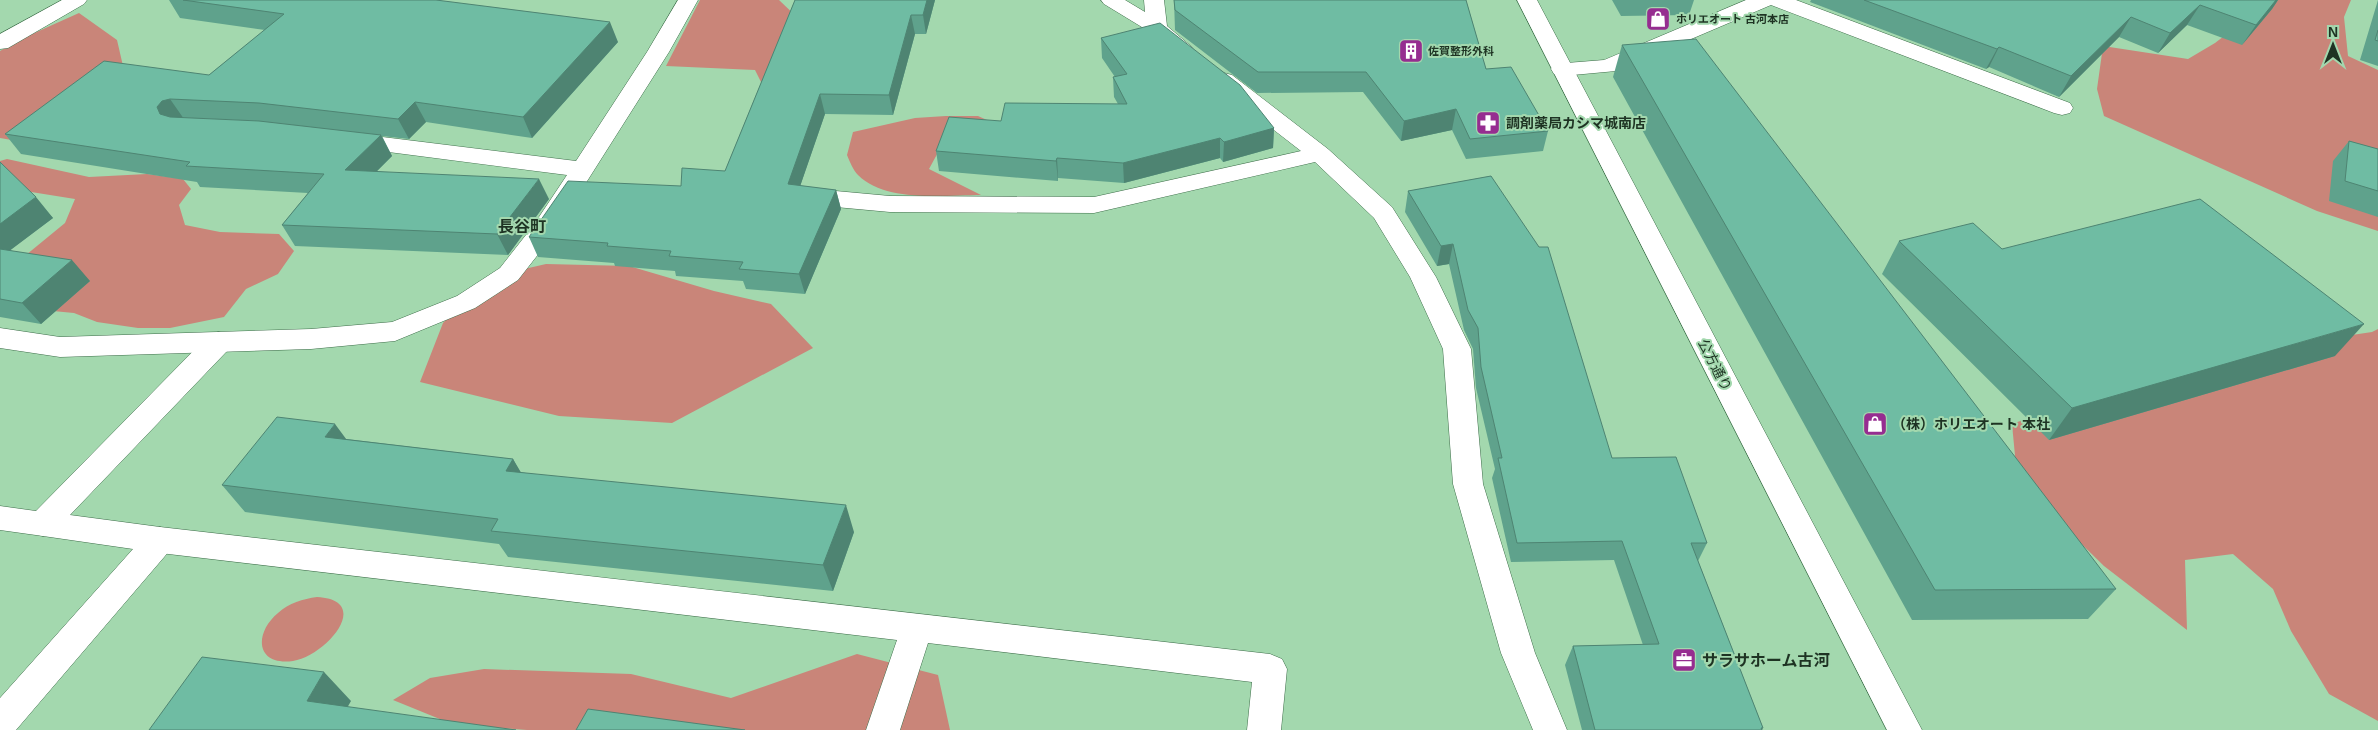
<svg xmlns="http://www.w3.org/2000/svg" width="2378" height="730" font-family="Arial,'Noto Sans JP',sans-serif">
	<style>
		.forest { fill: #c98579 }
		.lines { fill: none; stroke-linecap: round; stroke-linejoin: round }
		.lane-casing { stroke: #3e6e4a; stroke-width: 1 }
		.street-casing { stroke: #3e6e4a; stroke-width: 1 }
		.secondary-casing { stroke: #3e6e4a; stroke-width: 1 }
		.lane { fill: #fff; fill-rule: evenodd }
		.street { fill: #fff; fill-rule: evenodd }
		.secondary { fill: #fff; fill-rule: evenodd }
		.wall { fill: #5fa28c }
		.shaded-wall { fill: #4e8472 }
		.building { fill: #6fbca3; stroke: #4e8472 }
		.labels { text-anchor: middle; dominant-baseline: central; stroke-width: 4; stroke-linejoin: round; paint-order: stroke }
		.far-poi-label { font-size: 11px; font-weight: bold; fill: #1e3323; stroke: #a3d8ae; text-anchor: start }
		.poi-label { font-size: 14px; font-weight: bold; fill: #1e3323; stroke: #a3d8ae; text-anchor: start }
		.street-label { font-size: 14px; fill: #1e3323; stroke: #a3d8ae }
		.quarter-label { font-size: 16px; font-weight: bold; fill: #1e3323; stroke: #a3d8ae }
		.near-poi-label { font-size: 16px; font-weight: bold; fill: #1e3323; stroke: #a3d8ae; text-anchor: start }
	</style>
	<rect width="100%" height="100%" fill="#a3d8ae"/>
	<path class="forest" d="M700,0H779L825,44L768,96L755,70L666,66Z
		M2271,0H2351L2344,17L2348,56L2378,70V231L2317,211L2104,116L2097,89L2103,46L2188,59L2215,43Z
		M79,13L117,40L123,66L23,142L0,138V51L21,39Z
		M946,116H978L998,125L942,145L929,169L981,195C944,195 886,203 858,175C853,170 850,162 847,155L853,132L915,118Z
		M7,159L89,177L147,174L183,179L191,189L179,205L185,225L220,232L279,234L294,251L278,274L246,289L224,317L170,328H138L97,322L74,313L0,306L26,255L65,223L75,199L0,187V161Z
		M546,264L629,266L714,291L771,304L813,348L672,423L559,416L420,382L443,323L485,278Z
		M2378,329V721L2329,694L2291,631L2273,589L2233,554L2185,560L2187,630L2104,566L2052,515L2016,466L2012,424L2080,399L2325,339L2372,332Z
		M317,597C374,600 326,656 293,661C255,666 254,633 278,613C289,603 303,599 317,597Z
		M857,654L938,675L950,730H527L452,724L393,700L430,678L484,669L631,674L731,698Z"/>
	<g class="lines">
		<defs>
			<path id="lane" d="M160,527L1270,654L1282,659L1287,669L1281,730H1247L1252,682L928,643L900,730H866L897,640L160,553L149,549L145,540L149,531Z"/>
			<path id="street" d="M62,0H87L84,4L8,48L0,49V34Z
				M678,0H698L669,52L551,238L518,280L475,308L395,341L311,349L60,357L0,348V328L60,337L311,329L392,322L457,296L500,268L533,226L567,175L350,147L342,145L338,140L342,135L350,133L576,161L647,52Z
				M1101,0H1125L1145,12L1144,0H1164L1167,26L1193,48L1190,53L1182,54L1174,53L1150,32L1104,4Z
				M1746,0H1796L2070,103L2073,108L2070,113L2062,115L2054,113L1771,5L1616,71L1562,76L1554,74L1551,69L1554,64L1604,60Z
				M1224,73L1232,75L1328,149L1392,207L1436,277L1471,349L1483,484L1535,653L1567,730H1533L1501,653L1453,484L1443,349L1410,277L1374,218L1315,162L1094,213L890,212L814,205L805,203L802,197L805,191L814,189L890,196L1094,197L1301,151L1216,85L1213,80L1216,75Z
				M0,506L43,512L54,515L58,524L54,533L43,536L0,530Z"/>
			<path id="secondary" d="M1517,0H1537L1922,730H1887Z
				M219,332L229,335L233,342L229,349L70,515L160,527L171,531L175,540L171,549L16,730H0V698L133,549L43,536L32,533L28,524L32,515L209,335Z"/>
		</defs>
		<use href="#lane" class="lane-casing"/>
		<use href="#street" class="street-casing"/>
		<use href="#secondary" class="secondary-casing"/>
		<use href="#lane" class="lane"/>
		<use href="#street" class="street"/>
		<use href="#secondary" class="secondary"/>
	</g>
	<path class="wall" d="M169,0H438L618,42L532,138L426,122L409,139L382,136L392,156L377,171L549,199L508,255L295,246L282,225L308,193L200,187L197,182L21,154L5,134L209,75L265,30L180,18Z
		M795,0H935L926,34H915L893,115L825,114L800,186L836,190L841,209L805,294L746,289L743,281L676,276L675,271L615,266L614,263L538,257L529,237L725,171Z
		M1174,0H1466L1486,69L1548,131L1543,151L1466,159L1452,130L1401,141L1363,92L1257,93L1175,30Z
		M1612,0H1694L1689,15L1621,16Z
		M1811,0H2278L2272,9L2242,45L2187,25L2158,53L2119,37L2059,97L1989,67L1986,69L1810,2Z
		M2378,0V66L2360,60Z
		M1101,38L1274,128L1273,148L1223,162L1220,158L1124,183L1058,178V181L939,171L936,151L1001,121L1118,104L1114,97L1113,77H1115L1102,58Z
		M1622,45L2116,589L2088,619L1912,620L1613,77Z
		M2349,141L2378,149V217L2329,201L2333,161Z
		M0,162L53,218L10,250L90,281L41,324L0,317Z
		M1491,176L1612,458L1707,543L1698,561L1763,728L1762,730H1582L1565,665L1573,646L1643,645L1614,560L1511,562L1492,478L1495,469L1476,388L1473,349L1464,330L1449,264L1437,266L1405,212L1408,191Z
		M1899,241L2002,249L2335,356L2049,440L1882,274Z
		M346,439L513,459L520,472L854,532L833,591L508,557L499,544L245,512L222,485Z"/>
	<path class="shaded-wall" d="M927,0H935L926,34L923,15Z
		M2276,0H2278L2272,9L2242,45L2256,25Z
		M2200,5L2187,25L2158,53L2170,33Z
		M911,15L915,34L893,115L889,95Z
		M2131,17L2119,37L2059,97L2071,76Z
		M610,22L618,42L532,138L523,117Z
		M1999,47L1989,67L1986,69L1997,49Z
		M820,94L825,114L794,204L788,184Z
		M170,99L184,119L176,121L160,114L157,107L162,101Z
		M415,102L426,122L409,139L398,119Z
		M1456,109L1452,130L1401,141L1404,121Z
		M1274,128L1273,148L1223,162L1224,142Z
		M381,135L392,156L358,190L345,170Z
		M1220,138V158L1124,183L1123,163Z
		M1057,158L1058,178V181L1056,161Z
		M539,179L549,199L508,255L497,234Z
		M836,190L841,209L805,294L799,274Z
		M36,197L53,218L0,258V224Z
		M1453,244L1449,264L1437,266L1441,246Z
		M72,260L90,281L41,324L22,303Z
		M2364,324L2335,356L2049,440L2072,408Z
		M335,424L355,451L325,437Z
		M513,459L529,486L506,471Z
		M846,505L854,532L833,591L823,565Z
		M324,672L351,701L335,729L307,701Z"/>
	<path class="building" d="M183,0H436L610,22L523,117L415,102L398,119L259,103L170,99L162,101L157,107L160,114L170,117L259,121L381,135L345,170L539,179L497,234L282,225L324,174L186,166L190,162L5,134L104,61L209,75L284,14Z
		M795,0H927L923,15H911L889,95L820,94L788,184L836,190L799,274L739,269L743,262L669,256L671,251L607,246L608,243L529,237L568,181L681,186L682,168L725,171Z
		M1174,0H1466L1486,69L1511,67L1548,131L1470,139L1456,109L1404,121L1366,72H1258L1175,10Z
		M1864,0H2276L2256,25L2200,5L2170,33L2131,17L2071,76L1999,47L1997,49Z
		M1160,23L1240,85L1274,128L1224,142L1220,138L1123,163L1057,158L1056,161L936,151L949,117L1001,121L1005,103L1127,104L1113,77L1127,74L1101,38Z
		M2378,30V41L2375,40Z
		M1696,39L2116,589L1935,590L1622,45Z
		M2349,141L2378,149V191L2345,181Z
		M0,162L36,197L0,224Z
		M1491,176L1539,247H1548L1612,458L1676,457L1707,543H1691L1763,728H1761L1762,730H1595L1573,646L1659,644L1622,541L1517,543L1498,458H1502L1481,367L1478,328L1468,310L1453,244L1441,246L1408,191Z
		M2200,199L2364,324L2072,408L1899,241L1973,223L2002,249Z
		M0,249L72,260L22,303L0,299Z
		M277,417L335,424L325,437L513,459L506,471L846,505L823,565L491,531L498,519L222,485Z
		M202,657L324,672L307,701L516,730H149Z
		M588,709L745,730H576Z"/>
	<defs>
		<symbol id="shop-square" viewBox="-11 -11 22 22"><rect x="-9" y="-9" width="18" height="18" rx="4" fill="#962d90" stroke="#a3d8ae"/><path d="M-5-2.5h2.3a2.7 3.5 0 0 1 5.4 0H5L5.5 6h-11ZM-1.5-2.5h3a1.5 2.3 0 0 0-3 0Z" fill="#fff"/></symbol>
		<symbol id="building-square" viewBox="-11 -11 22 22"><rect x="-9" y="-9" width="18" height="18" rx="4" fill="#962d90" stroke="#a3d8ae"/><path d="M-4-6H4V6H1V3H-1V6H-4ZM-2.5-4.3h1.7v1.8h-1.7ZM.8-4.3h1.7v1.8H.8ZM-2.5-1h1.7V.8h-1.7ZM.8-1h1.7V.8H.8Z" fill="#fff"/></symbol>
		<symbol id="pharmacy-square" viewBox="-11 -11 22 22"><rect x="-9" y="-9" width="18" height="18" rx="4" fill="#962d90" stroke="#a3d8ae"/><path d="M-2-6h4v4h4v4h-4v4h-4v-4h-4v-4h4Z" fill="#fff"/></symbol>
		<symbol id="office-square" viewBox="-11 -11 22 22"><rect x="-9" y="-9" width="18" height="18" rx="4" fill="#962d90" stroke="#a3d8ae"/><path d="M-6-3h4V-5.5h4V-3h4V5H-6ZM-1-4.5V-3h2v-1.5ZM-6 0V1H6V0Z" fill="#fff"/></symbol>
	</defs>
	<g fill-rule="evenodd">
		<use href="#shop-square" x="1644" y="5" width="28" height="28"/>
		<use href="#building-square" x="1397" y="37" width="28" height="28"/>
		<use href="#pharmacy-square" x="1474" y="109" width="28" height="28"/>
		<use href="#shop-square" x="1861" y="410" width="28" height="28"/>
		<use href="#office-square" x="1670" y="646" width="28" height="28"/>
	</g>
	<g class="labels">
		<g class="far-poi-label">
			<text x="1676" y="19">ホリエオート 古河本店</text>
			<text x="1428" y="51">佐賀整形外科</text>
		</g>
		<g class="poi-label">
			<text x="1506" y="123">調剤薬局カシマ城南店</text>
			<text x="1892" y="424">（株）ホリエオート 本社</text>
		</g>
		<g class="street-label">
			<text transform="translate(1715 365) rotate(63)">公方通り</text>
		</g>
		<g class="quarter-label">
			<text x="522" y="226">長谷町</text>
		</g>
		<g class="near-poi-label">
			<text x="1702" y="660">サラサホーム古河</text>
		</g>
	</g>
	<g transform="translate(2333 45)" stroke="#a3d8ae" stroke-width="4" paint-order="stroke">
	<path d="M0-4L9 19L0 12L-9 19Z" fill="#1e3323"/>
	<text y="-8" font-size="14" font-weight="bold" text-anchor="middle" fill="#1e3323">N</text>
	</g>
</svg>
